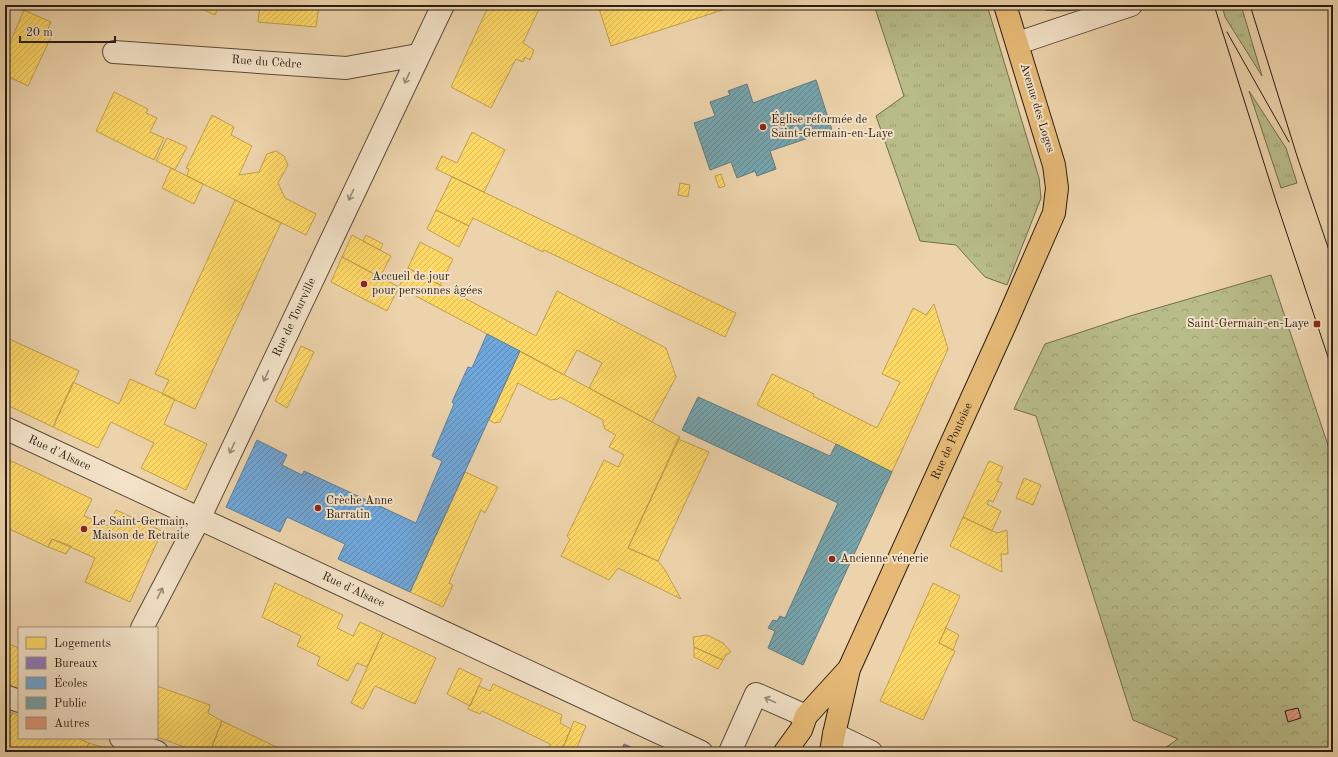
<svg xmlns="http://www.w3.org/2000/svg" width="1338" height="757" font-family="'Old Standard TT',serif">
	<style>
		.grass { fill: url(#grass-tufts); stroke: #716d4e }
		.park { fill: url(#park-crowns); stroke: #716d4e }
		.homes { fill: url(#homes-hatch); stroke: #bfa14d }
		.offices { fill: url(#offices-hatch); stroke: #70608e }
		.schools { fill: url(#schools-hatch); stroke: #5a7fa0 }
		.public { fill: url(#public-hatch); stroke: #5f7c80 }
		.building { fill: url(#building-hatch); stroke: #2a1e14 }
		.lines { fill: none; stroke-linecap: round; stroke-linejoin: round }
		.minor-casing { stroke: #5b4b3a; stroke-width: 24 }
		.major-casing { stroke: #2a1e14; stroke-width: 24 }
		.minor { stroke: #f3e2c8; stroke-width: 22 }
		.major { stroke: #e6ba76; stroke-width: 22 }
		.tram { stroke: #2a1e14; stroke-width: 1 }
		.oneway { stroke: #998a77 }
		.poi-dot { fill: #8f2418; stroke: #f3e2c8; stroke-width: 1.5 }
		.labels { text-anchor: middle; dominant-baseline: central; stroke-width: 4; stroke-linejoin: round; paint-order: stroke }
		.street-label { font-size: 12px; fill: #2a1e14; stroke: #f3e2c8 }
		.poi-label { font-size: 12px; fill: #2a1e14; stroke: #f3e2c8; text-anchor: start }
	</style>
	<defs>
		<pattern id="grass-tufts" width="24" height="20" patternUnits="userSpaceOnUse"><rect width="24" height="20" fill="#b8bc89"/><path d="M3 7l-1-3M5 7V3M7 7l1-3M15 17l-1-3M17 17v-4M19 17l1-3" fill="none" stroke="#9ea175"/></pattern>
		<pattern id="park-crowns" width="20" height="18" patternUnits="userSpaceOnUse"><rect width="20" height="18" fill="#b8bc89"/><path d="M2 6a3 3 0 1 1 6 0M12 15a3 3 0 1 1 6 0" fill="none" stroke="#9ea175"/></pattern>
		<pattern id="homes-hatch" width="6" height="6" patternUnits="userSpaceOnUse"><rect width="6" height="6" fill="#ffd966"/><path d="M-1 1l2-2M0 6l6-6M5 7l2-2" fill="none" stroke="#dbba58"/></pattern>
		<pattern id="offices-hatch" width="6" height="6" patternUnits="userSpaceOnUse"><rect width="6" height="6" fill="#8e7cc3"/><path d="M-1 1l2-2M0 6l6-6M5 7l2-2" fill="none" stroke="#74659d"/></pattern>
		<pattern id="schools-hatch" width="6" height="6" patternUnits="userSpaceOnUse"><rect width="6" height="6" fill="#6fa8dc"/><path d="M-1 1l2-2M0 6l6-6M5 7l2-2" fill="none" stroke="#5b88b1"/></pattern>
		<pattern id="public-hatch" width="6" height="6" patternUnits="userSpaceOnUse"><rect width="6" height="6" fill="#76a5af"/><path d="M-1 1l2-2M0 6l6-6M5 7l2-2" fill="none" stroke="#61868d"/></pattern>
		<pattern id="building-hatch" width="6" height="6" patternUnits="userSpaceOnUse"><rect width="6" height="6" fill="#e39b81"/><path d="M-1 1l2-2M0 6l6-6M5 7l2-2" fill="none" stroke="#b87e68"/></pattern>
	</defs>
	<rect width="100%" height="100%" fill="#edd3ab"/>
	<filter id="stains"><feTurbulence type="fractalNoise" baseFrequency=".005" numOctaves="4"/><feColorMatrix values="0 0 0 0 .2 0 0 0 0 .09 0 0 0 0 .02 0 0 0 .5 -.17"/></filter>
	<radialGradient id="worn" r=".72"><stop offset=".6" stop-color="#630" stop-opacity="0"/><stop offset="1" stop-color="#630" stop-opacity=".3"/></radialGradient>
	<path class="grass" d="M874,5H987L1039,178L1041,198L1007,285L985,277L956,245L920,241L876,116L904,96Z
		M1043,5H1097C1080,11 1063,12 1045,10Z
		M1222,5H1241L1262,76L1225,17Z
		M1249,91L1286,148L1297,183L1281,188Z"/>
	<path class="park" d="M1271,275L1333,460V752H1159L1178,739L1133,720L1036,416L1014,409L1045,344L1130,316Z"/>
	<path class="homes" d="M193,5H220L215,15Z
		M260,5H319L316,27L258,22Z
		M489,5H530L539,9L523,43L534,50L530,60L525,57L523,62L516,59L491,108L451,87Z
		M598,5H738L611,46Z
		M24,10L51,22L45,35L51,37L28,86L5,75V54Z
		M114,92L148,109L146,113L157,118L150,132L164,138L154,160L96,131Z
		M212,115L234,127L231,135L252,146L239,175L259,172L267,154L276,151L284,156L288,165L278,183L285,198L316,214L306,235L187,176L189,169L186,168Z
		M472,132L505,150L484,192L436,169L442,156L457,163Z
		M167,138L187,147L175,170L156,161Z
		M171,168L203,184L194,204L162,188Z
		M721,174L725,186L719,188L715,176Z
		M452,177L736,313L725,337L544,250L543,252L473,218L469,226L436,210Z
		M680,183L690,185L688,197L678,195Z
		M235,200L281,223L195,409L162,394L169,380L155,374Z
		M436,210L469,226L459,247L427,229Z
		M352,235L391,256L380,277L342,257Z
		M366,235L383,244L380,250L363,241Z
		M420,242L453,259L440,285L408,268Z
		M342,257L399,287L387,311L331,282Z
		M408,268L536,336L557,291L666,348L676,377L652,422L589,388L602,363L577,350L564,375L399,287Z
		M934,304L948,349L892,472L757,405L772,374L814,394L813,396L877,428L900,382L882,374L913,308L926,315Z
		M5,337L79,371L53,427L5,404Z
		M301,346L314,352L287,408L275,401Z
		M520,351L680,437L628,548L658,561L665,570L681,599L618,568L609,580L561,556L570,539L567,536L604,460L618,467L624,455L609,447L616,435L605,429L603,423V420L560,397L558,399L550,400L518,383L500,422L494,423L489,420Z
		M130,379L175,399L164,424L207,444L186,490L141,468L154,443L111,422L98,448L53,427L73,382L119,404Z
		M678,439L709,452L658,561L628,548Z
		M5,458L92,499L84,516L109,526L116,510L162,531L130,602L85,582L95,558L52,539L48,547L5,527Z
		M989,461L1003,467L997,481L1002,483L993,502L989,500L987,504L1001,511L992,531L963,517Z
		M465,472L498,487L485,513L481,510L449,583L453,585L443,607L410,592Z
		M1024,478L1041,485L1033,505L1016,498Z
		M963,517L997,533L1007,530L1008,554H1001L1002,572L950,546Z
		M52,539L71,546L66,554L48,547Z
		M275,583L343,615L337,628L353,636L360,622L383,633L367,667L357,663L348,681L317,665L320,657L297,646L301,636L262,617Z
		M933,583L960,596L939,643L955,651L923,720L880,701Z
		M946,628L959,635L953,650L939,643Z
		M383,633L436,658L415,704L375,686L363,709L351,703Z
		M707,635L723,643L731,652L726,655L723,660L694,647L693,637Z
		M5,639L6,643L19,648V689L5,684Z
		M694,647L723,660L718,669L694,657Z
		M459,668L482,679L470,706L447,694Z
		M493,684L562,715L560,723L571,729L561,752L549,747L550,744L482,711L480,714L468,709L479,686L490,691Z
		M157,686L210,705L208,713L222,721L210,752H198L157,737Z
		M5,710L13,713L5,726Z
		M13,713L19,716V738H77L89,743L84,752H5V726Z
		M222,721L285,751V752H210Z
		M574,721L586,726L575,752H561Z
		M89,743L117,752H84Z"/>
	<path class="offices" d="M624,744L642,752H621Z"/>
	<path class="schools" d="M487,334L520,351L410,592L338,559L345,544L287,517L280,532L226,507L257,440L287,455L282,465L302,475L304,471L416,523L442,461L432,456L454,404L452,402L468,367L472,368Z"/>
	<path class="public" d="M816,80L832,130L770,151L776,169L757,176L755,171L737,178L731,162L710,170L694,123L715,116L710,102L730,95L728,91L747,84L753,103Z
		M698,397L830,456L836,444L892,472L803,665L768,648L775,631L768,628L773,620L777,621L780,616L785,618L838,503L682,430Z"/>
	<path class="building" d="M1298,708L1301,718L1288,722L1285,711Z"/>
	<g class="lines">
		<defs>
			<g id="minor">
				<path d="M1018,43L1131,5"/>
				<path id="s1" d="M114,52L346,68L418,55"/>
				<path id="s2" d="M5,428L701,752"/>
				<path id="s3" d="M142,628L199,519L443,5"/>
				<path d="M5,696L19,701"/>
				<path d="M834,734L871,752"/>
				<path d="M121,738L157,752"/>
				<path d="M730,752L756,694L806,716"/>
			</g>
			<g id="major">
				<path d="M785,752L801,730L806,716L848,670"/>
				<path id="s4" d="M831,752L834,734L849,669L1005,325L1054,213L1057,188L1054,165L1005,5"/>
			</g>
		</defs>
		<use href="#minor" class="minor-casing"/>
		<use href="#major" class="major-casing"/>
		<use href="#minor" class="minor"/>
		<use href="#major" class="major"/>
		<path class="tram" d="M1214,5L1276,201L1333,372
			M1250,5L1297,156L1333,262
			M1227,32L1289,142"/>
	</g>
	<defs><path id="oneway-shaft" d="M-6 0H5M1.5-3L5.5 0L1.5 3" fill="none" stroke-width="1.6" stroke-linecap="round" stroke-linejoin="round"/></defs>
	<g class="oneway">
		<use href="#oneway-shaft" transform="translate(407 78) rotate(115)"/>
		<use href="#oneway-shaft" transform="translate(351 195) rotate(115)"/>
		<use href="#oneway-shaft" transform="translate(266 376) rotate(115)"/>
		<use href="#oneway-shaft" transform="translate(232 448) rotate(115)"/>
		<use href="#oneway-shaft" transform="translate(160 593) rotate(-63)"/>
		<use href="#oneway-shaft" transform="translate(770 700) rotate(-156)"/>
	</g>
	<g class="poi-dot">
		<circle cx="763" cy="127" r="4"/>
		<circle cx="364" cy="284" r="4"/>
		<rect x="1313" y="320" width="8" height="8" rx="2"/>
		<circle cx="318" cy="508" r="4"/>
		<circle cx="84" cy="529" r="4"/>
		<circle cx="832" cy="559" r="4"/>
	</g>
	<g class="labels">
		<g class="street-label">
			<text stroke="none"><textPath href="#s1" startOffset="153">Rue du Cèdre</textPath></text>
			<text transform="translate(1037 108) rotate(73)">Avenue des Loges</text>
			<text stroke="none"><textPath href="#s3" startOffset="346">Rue de Tourville</textPath></text>
			<text stroke="none"><textPath href="#s4" startOffset="335">Rue de Pontoise</textPath></text>
			<text stroke="none"><textPath href="#s2" startOffset="60">Rue d'Alsace</textPath></text>
			<text stroke="none"><textPath href="#s2" startOffset="384">Rue d'Alsace</textPath></text>
		</g>
		<g class="poi-label">
			<text x="771" y="120">Église réformée de<tspan x="771" dy="14">Saint-Germain-en-Laye</tspan></text>
			<text x="372" y="277">Accueil de jour<tspan x="372" dy="14">pour personnes âgées</tspan></text>
			<text x="1309" y="324" text-anchor="end">Saint-Germain-en-Laye</text>
			<text x="326" y="501">Crèche Anne<tspan x="326" dy="14">Barratin</tspan></text>
			<text x="92" y="522">Le Saint-Germain,<tspan x="92" dy="14">Maison de Retraite</tspan></text>
			<text x="840" y="559">Ancienne vénerie</text>
		</g>
	</g>
	<rect width="1338" height="757" fill="none" stroke="#edd3ab" stroke-width="20"/>
	<rect x="6" y="6" width="1326" height="745" fill="none" stroke="#2a1e14" stroke-width="2"/>
	<rect x="10" y="10" width="1318" height="737" fill="none" stroke="#2a1e14"/>
	<rect x="18" y="627" width="140" height="112" fill="#f3e2c8" stroke="#a39480"/>
	<rect x="26" y="637" width="20" height="12" fill="#ffd966" stroke="#a39480"/>
	<text x="54" y="647" font-size="12" fill="#2a1e14">Logements</text>
	<rect x="26" y="657" width="20" height="12" fill="#8e7cc3" stroke="#a39480"/>
	<text x="54" y="667" font-size="12" fill="#2a1e14">Bureaux</text>
	<rect x="26" y="677" width="20" height="12" fill="#6fa8dc" stroke="#a39480"/>
	<text x="54" y="687" font-size="12" fill="#2a1e14">Écoles</text>
	<rect x="26" y="697" width="20" height="12" fill="#76a5af" stroke="#a39480"/>
	<text x="54" y="707" font-size="12" fill="#2a1e14">Public</text>
	<rect x="26" y="717" width="20" height="12" fill="#e39b81" stroke="#a39480"/>
	<text x="54" y="727" font-size="12" fill="#2a1e14">Autres</text>
	<path d="M20 36v6h95v-6" fill="none" stroke="#2a1e14" stroke-width="2"/>
	<text x="26" y="36" font-size="12" fill="#2a1e14" stroke="#f3e2c8" stroke-width="3" paint-order="stroke">20 m</text>
	<rect width="100%" height="100%" filter="url(#stains)"/>
	<rect width="100%" height="100%" fill="url(#worn)"/>
</svg>
